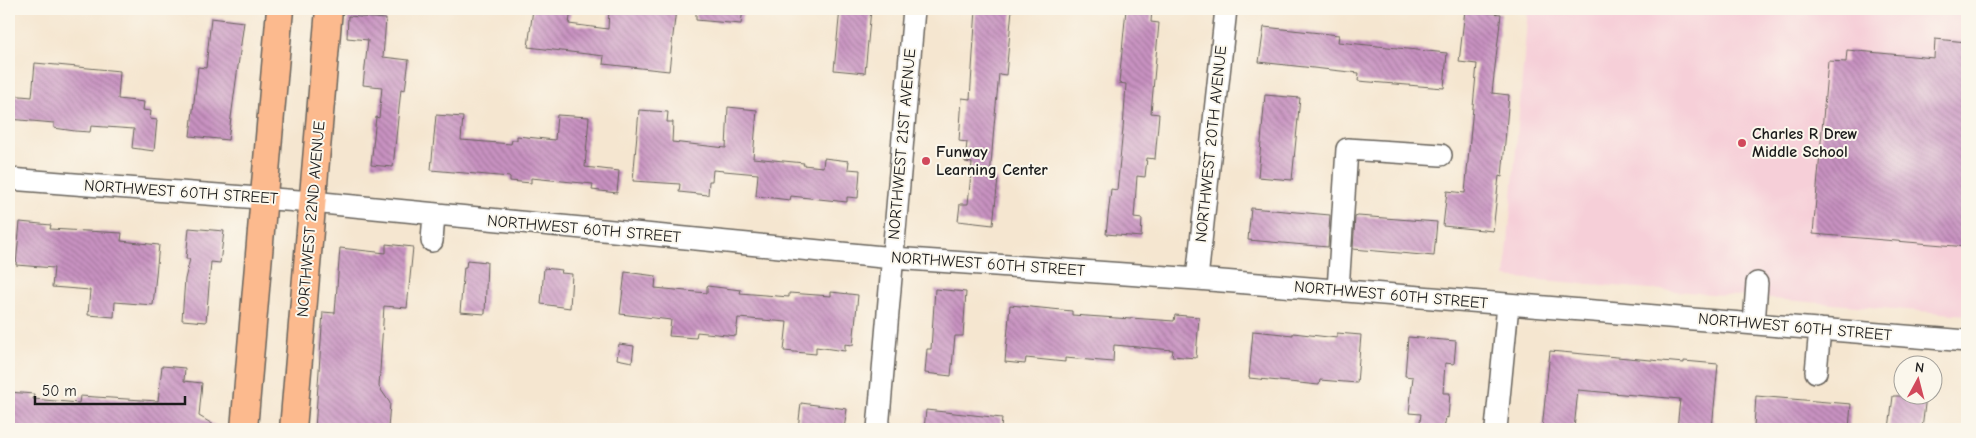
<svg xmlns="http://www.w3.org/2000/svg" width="1976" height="438" font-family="'Comic Neue',sans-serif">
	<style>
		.built { fill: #f6cfd8 }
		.building { fill: url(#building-back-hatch) }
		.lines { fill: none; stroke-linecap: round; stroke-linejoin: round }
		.minor-casing { stroke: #68635b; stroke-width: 24 }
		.major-casing { stroke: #68635b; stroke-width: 29 }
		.minor { stroke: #fff; stroke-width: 21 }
		.major { stroke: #fcba8e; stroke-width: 26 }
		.poi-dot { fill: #d1495b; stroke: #fbf7ec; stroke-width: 2 }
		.labels { text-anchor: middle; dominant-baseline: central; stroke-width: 4; stroke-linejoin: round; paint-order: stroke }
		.poi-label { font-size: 16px; font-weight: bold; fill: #1c1c1c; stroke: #fbf7ec; text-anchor: start }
		.street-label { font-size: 16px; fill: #1c1c1c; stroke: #fbf7ec }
	</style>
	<defs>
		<pattern id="building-back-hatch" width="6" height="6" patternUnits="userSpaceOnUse" patternTransform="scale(1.25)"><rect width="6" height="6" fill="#c892c1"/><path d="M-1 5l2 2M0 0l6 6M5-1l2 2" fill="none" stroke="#a2769c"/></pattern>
	</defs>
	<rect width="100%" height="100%" fill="#fbf7ec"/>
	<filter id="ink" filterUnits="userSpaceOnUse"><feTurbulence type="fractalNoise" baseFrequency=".02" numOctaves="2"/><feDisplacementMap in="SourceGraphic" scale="10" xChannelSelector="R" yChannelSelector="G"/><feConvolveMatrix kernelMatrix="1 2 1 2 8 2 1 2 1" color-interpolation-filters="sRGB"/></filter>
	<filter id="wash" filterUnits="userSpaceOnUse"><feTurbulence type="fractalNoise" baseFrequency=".0096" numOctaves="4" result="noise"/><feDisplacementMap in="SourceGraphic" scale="20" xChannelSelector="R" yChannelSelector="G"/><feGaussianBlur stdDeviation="1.12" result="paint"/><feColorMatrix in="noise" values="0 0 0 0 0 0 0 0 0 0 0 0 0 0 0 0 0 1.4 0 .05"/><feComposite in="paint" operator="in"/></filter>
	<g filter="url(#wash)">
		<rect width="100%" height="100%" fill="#f5e6d0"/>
		<path class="built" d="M1528,9H1967V315L1505,277Z"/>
		<g id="blocks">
			<path class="building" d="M533,9H571L569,24L608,29L609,9H676L669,71L603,64L604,56L528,47Z
				M696,9H743L741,24L696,20Z
				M840,9H871L865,73L834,70Z
				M976,9H1012L1006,75L999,74L994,126L990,178L998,179L993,225L958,221L960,204H968L972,163L965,162L967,142L959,141L962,98L970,99Z
				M1126,9H1152L1151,22L1159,23L1151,113L1159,114L1155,159L1147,158L1145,177L1137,176L1134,218L1142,219L1141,237L1106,234L1111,189L1117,190L1123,129L1126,84L1119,83Z
				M1465,10L1501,14L1492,93L1509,95L1502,177L1499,176L1493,231L1443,226L1447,191L1465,193L1477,64L1459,62Z
				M348,16L386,19L383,57L409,60L405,90L401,89L393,167L371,165L376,117L379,118L382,87L363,85L368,40L347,38Z
				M211,18L244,22L228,140L190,136L198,67L206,68Z
				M1264,27L1339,35L1338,42L1447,53L1444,88L1358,81L1359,73L1259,62Z
				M1935,39L1967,42V247L1813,234L1828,61L1846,62L1847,50L1934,58Z
				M35,63L120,71L118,99L144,102L143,110L151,111L150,119L157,120L154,151L132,148L134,129L91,126L90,132L75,131L54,128V123L9,119V95L32,97Z
				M1265,95L1300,98L1292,180L1258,177Z
				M728,107L757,110L753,158L804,163L803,165L823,167L824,158L849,161L848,169L860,170L858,198L847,197V202L791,196L790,200L756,196L758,174L713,170L712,181H709L708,195L679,192L680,184L633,181L639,110L668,112L667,122H673L672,142L726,148Z
				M436,115L463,117L461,140L511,144L512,140H517V136L555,140L557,115L589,117L585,167L619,171L617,193L592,190L593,184L531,178V183L510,181V177L431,170Z
				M1251,208L1330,215L1328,247L1248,240Z
				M1358,216L1437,222L1434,256L1353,249L1355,217Z
				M20,222L51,225L50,229L122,233L121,241L159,245L153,305L115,302L114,317L88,315L90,290L52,287L54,268L16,265Z
				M189,228L224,231L220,263L211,262L206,322L182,320L185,279L190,259H186Z
				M386,244L413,247L407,308L384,306L379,387L390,403L388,429H315L323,312L335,313L340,248L386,253Z
				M467,260L487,262L485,314L460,312L464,267H466Z
				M544,268L562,270L561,273L572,274L570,308L541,304Z
				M625,272L656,276L655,288L707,293V286L741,290L740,293L789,297V293L831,296V292L858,295L853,345L845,344V351L816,347V354L784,351L787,322L738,318L736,336L697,332L696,338L669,336L671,320L620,314Z
				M935,289L966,292L963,336H955L951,376L925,373L927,349H931Z
				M1010,305L1072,311V315L1131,319V318L1174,321L1175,315L1199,317L1196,358L1172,356L1173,350L1114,345L1113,362L1065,358V362L1026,358L1025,364L1005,362Z
				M1253,331L1293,335V333L1337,338V333L1361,335L1357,383L1320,380L1319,385L1249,378Z
				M1408,337L1456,341L1454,364L1445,363L1443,393H1450L1448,418L1446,417L1444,429H1419L1421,414L1409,413L1413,377L1405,376Z
				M619,344L634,346L632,362L617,359Z
				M1550,351L1684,363V361L1718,364L1712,429H1677L1680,399L1578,390L1574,429H1542Z
				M162,366L185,368L184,381L202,383L199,416L221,429H9V392L34,394L33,399L79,403L80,396L158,401Z
				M1756,396L1851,404L1849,429H1788L1754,426Z
				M1893,396H1926L1922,429H1889Z
				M801,403L847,409L844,429H798Z
				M926,410L1002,418L1001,429H924Z"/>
		</g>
	</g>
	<g filter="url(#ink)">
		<use href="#blocks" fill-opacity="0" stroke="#68635b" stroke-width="1"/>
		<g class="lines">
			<defs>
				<path id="minor" d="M9,179L312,202L893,258L1197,279L1967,341
					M432,241L434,214
					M1197,279L1226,9
					M1338,290L1347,149L1441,155
					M1754,324L1757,283
					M1816,372L1820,329
					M878,429L914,9
					M1496,429L1508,305"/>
				<path id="major" d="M244,429L280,9
					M293,429L329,9"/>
			</defs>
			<use href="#minor" class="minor-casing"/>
			<use href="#major" class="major-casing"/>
			<use href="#minor" class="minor"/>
			<use href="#major" class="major"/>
		</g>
	</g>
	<g class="poi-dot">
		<circle cx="1742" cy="143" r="5"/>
		<circle cx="926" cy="161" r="5"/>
	</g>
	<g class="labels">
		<g class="poi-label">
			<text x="1752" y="134">Charles R Drew<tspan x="1752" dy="18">Middle School</tspan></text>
			<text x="936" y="152">Funway<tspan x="936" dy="18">Learning Center</tspan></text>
		</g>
		<g class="street-label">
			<text transform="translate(902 144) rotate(-85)">NORTHWEST 21ST AVENUE</text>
			<text transform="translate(1211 144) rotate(-84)">NORTHWEST 20TH AVENUE</text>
			<text transform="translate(181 192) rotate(4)">NORTHWEST 60TH STREET</text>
			<text transform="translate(311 219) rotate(-85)">NORTHWEST 22ND AVENUE</text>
			<text transform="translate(584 229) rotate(5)">NORTHWEST 60TH STREET</text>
			<text transform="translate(988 264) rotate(4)">NORTHWEST 60TH STREET</text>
			<text transform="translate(1391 295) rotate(5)">NORTHWEST 60TH STREET</text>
			<text transform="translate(1795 327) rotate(5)">NORTHWEST 60TH STREET</text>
		</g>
	</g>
	<rect width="1976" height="438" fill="none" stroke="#fbf7ec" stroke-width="30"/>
	<g transform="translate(1918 380) rotate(7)"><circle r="24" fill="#fbf7ec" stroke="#a29f99"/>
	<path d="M0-4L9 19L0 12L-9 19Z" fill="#d1495b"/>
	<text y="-8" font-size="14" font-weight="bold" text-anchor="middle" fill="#1c1c1c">N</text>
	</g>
	<path d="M35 396v8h150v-8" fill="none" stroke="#1c1c1c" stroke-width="2.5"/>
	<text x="42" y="396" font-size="15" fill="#1c1c1c" stroke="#fbf7ec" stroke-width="4" paint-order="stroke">50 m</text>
</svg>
